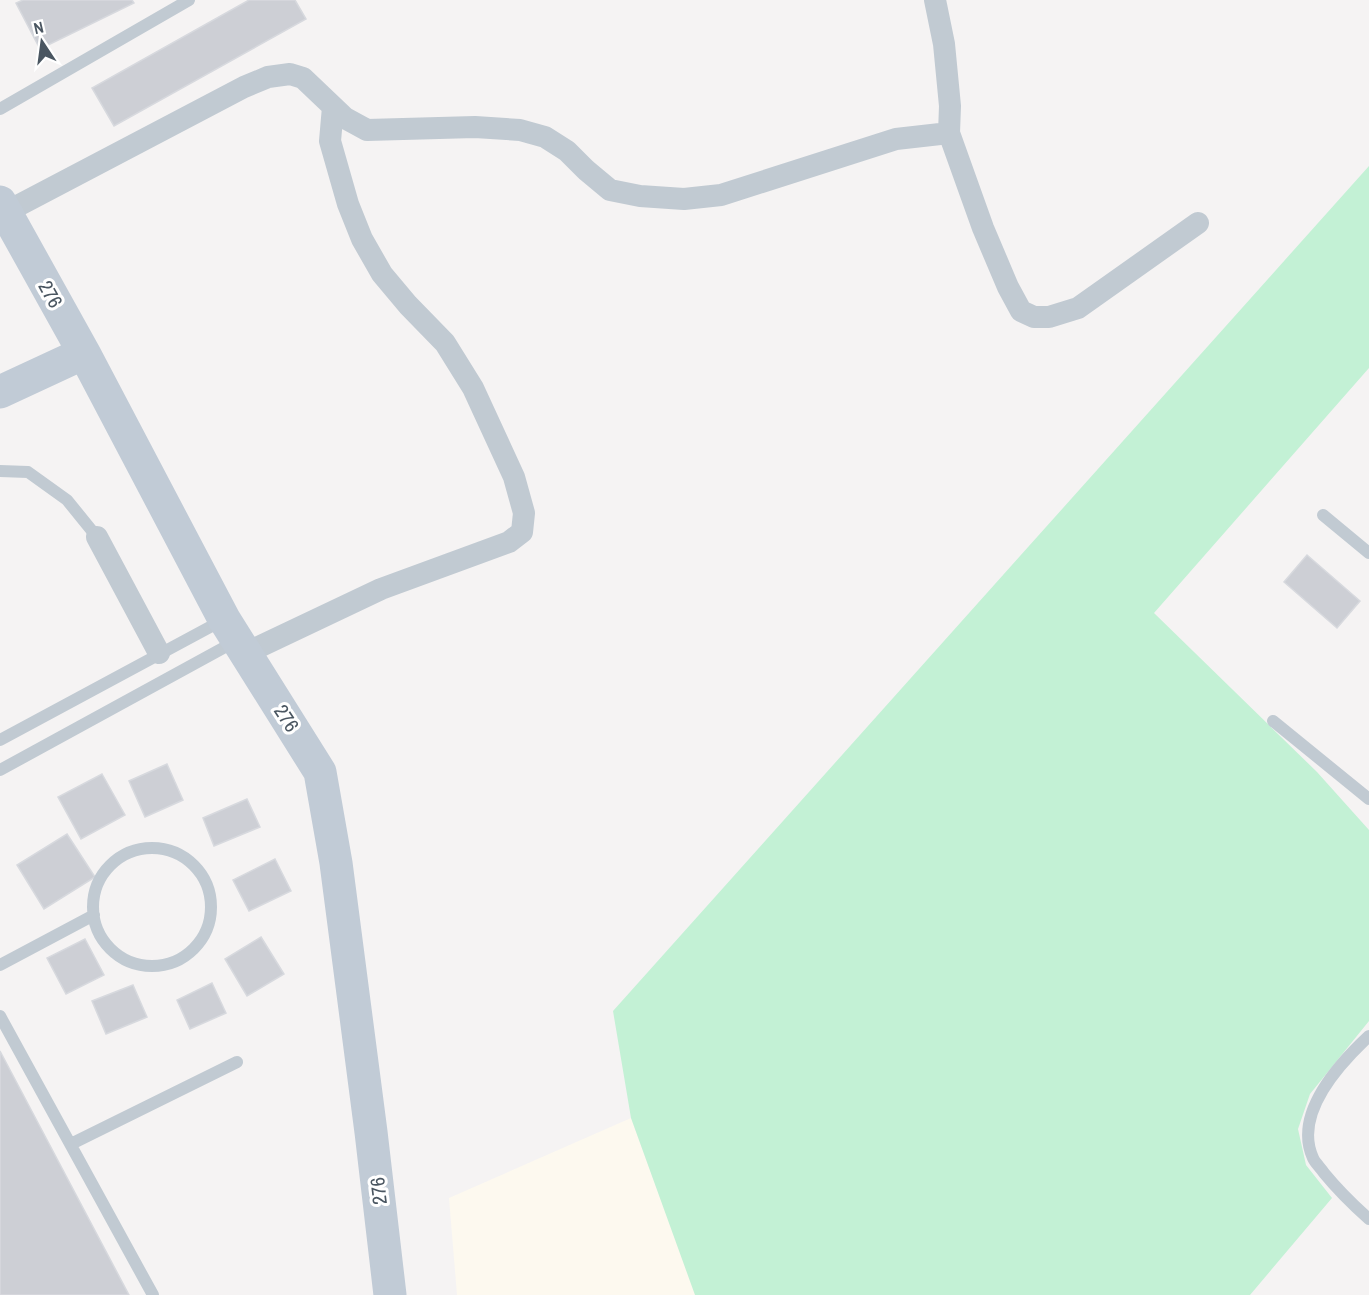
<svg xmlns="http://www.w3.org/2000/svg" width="1369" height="1295" font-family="'Archivo Narrow',sans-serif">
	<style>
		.commercial { fill: #fdf9ef }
		.green { fill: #c3f1d5 }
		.building { fill: #cdcfd5; stroke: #d7d9de; stroke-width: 1.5 }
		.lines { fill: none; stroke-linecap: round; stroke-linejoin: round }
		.lane { stroke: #c1cad2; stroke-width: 12 }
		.street { stroke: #c1cad2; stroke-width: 22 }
		.secondary { stroke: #c1cbd6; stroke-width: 33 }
		.labels { text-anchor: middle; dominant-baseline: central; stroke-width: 6; stroke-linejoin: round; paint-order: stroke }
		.street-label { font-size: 20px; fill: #4a5661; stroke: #fff }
	</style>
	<rect width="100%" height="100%" fill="#f5f3f3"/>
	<path class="commercial" d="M631,1118L696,1295H457L449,1198Z"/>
	<path class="green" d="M1369,166V368L1154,613L1317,772L1369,830V1021L1310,1094L1298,1129L1306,1165L1332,1198L1250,1295H695L631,1118L613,1011Z"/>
	<path class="building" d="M23,0H132L134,3L40,49L16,3Z
		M249,0H295L306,19L114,126L92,88Z
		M1307,555L1360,601L1337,628L1284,582Z
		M167,764L183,800L145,817L129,781Z
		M102,774L125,815L81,839L58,797Z
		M247,799L260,827L214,846L203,818Z
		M67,834L95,877L44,909L17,865Z
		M275,859L291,891L249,911L233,880Z
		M261,937L284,974L247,996L225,959Z
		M85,939L104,975L66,994L47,958Z
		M212,983L226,1013L190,1029L177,1000Z
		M133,985L147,1017L106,1034L92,1001Z
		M0,1051L129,1295H0Z"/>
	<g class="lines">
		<path class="lane" d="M0,109L189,0
			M0,471L28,472L67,500L97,537
			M1323,515L1369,553
			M1273,721L1369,799
			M0,740L223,620
			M0,770L236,641
			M93 907a59 59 0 1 1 118 0a59 59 0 1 1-118 0Z
			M0,965L94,915
			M0,1016L153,1295
			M1369,1036C1339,1064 1293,1114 1313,1158C1315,1163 1321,1168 1324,1173C1338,1190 1352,1204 1369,1219
			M71,1144L237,1062"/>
		<path class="street" d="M935,0L944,44L950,106L949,133L983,228L1008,287L1021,311L1034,317H1049L1078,308L1198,223
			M6,212L244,87L268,77L290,74L303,78L345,118L367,130L475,127L520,130L545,137L567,151L586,170L610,190L640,196L684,199L721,195L896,139L949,133
			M97,537L159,653
			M246,653L381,589L509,542L522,532L524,513L514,477L473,388L445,343L408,305L382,274L362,239L348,204L330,141L333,107"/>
		<path class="secondary" d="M0,202L84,353L224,619L320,772L336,863L371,1132L390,1295
			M0,392L84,353"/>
	</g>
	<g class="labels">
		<g class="street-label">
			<text transform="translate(51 294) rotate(61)">276</text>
			<text transform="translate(287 718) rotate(57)">276</text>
			<text transform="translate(378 1191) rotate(-97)">276</text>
		</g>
	</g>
	<g transform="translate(42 42) rotate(347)" stroke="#ffffff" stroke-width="4.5" paint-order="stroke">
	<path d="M0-4.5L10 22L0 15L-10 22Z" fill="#4a5661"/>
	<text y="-9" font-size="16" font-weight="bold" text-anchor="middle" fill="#4a5661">N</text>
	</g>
</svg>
